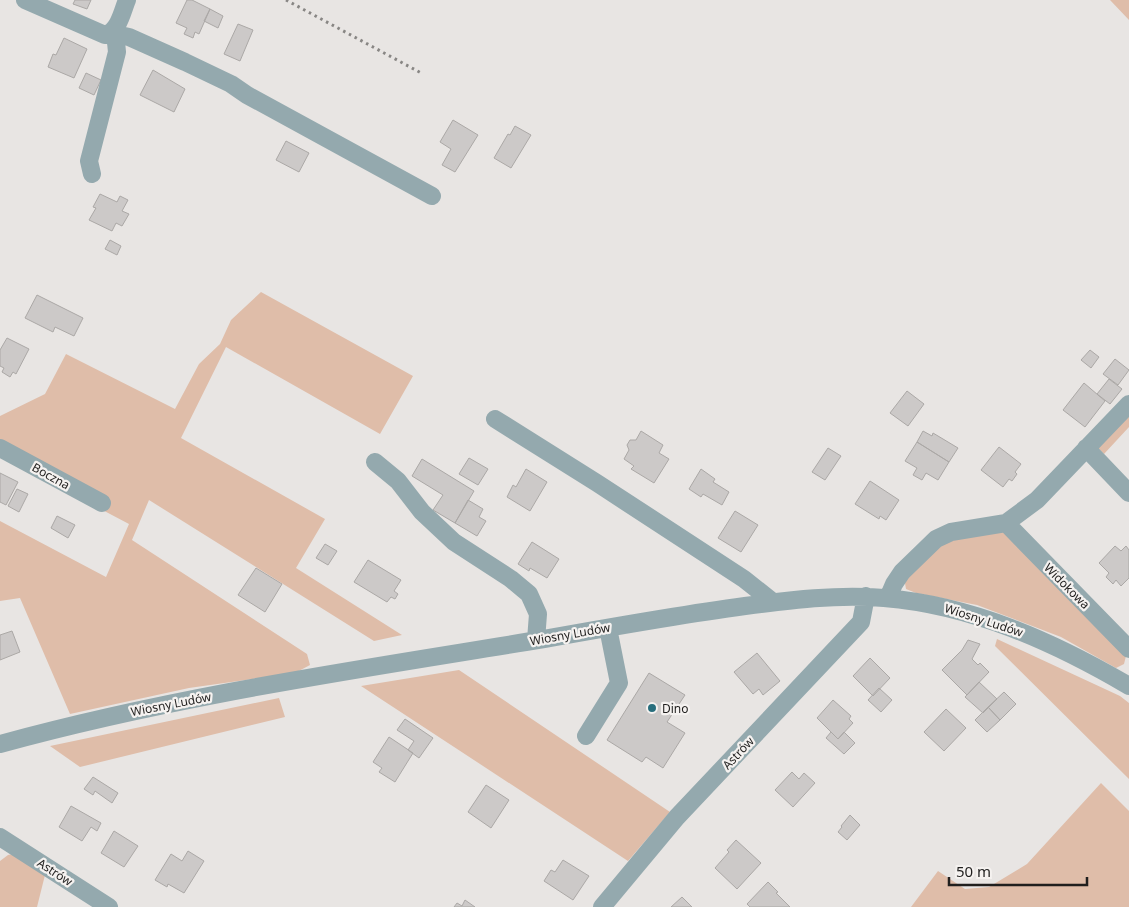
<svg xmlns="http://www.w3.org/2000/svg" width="1129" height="907" font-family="'Noto Sans',sans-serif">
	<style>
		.green { fill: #dfbda9 }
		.building { fill: #ccc9c8; stroke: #aba8a6 }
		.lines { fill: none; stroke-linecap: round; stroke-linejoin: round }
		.path { stroke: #888684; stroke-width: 3; stroke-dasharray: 2.5 4; stroke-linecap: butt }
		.minor { stroke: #94a9ae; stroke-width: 18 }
		.poi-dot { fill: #286e7d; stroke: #f5f2f0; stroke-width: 2 }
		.labels { text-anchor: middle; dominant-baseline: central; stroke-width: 4.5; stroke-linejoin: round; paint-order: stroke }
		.street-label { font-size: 12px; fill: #201f1e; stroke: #f5f2f0 }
		.poi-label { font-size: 12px; fill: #201f1e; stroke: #f5f2f0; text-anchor: start }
	</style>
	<rect width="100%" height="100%" fill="#e8e5e3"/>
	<path class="green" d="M1110,0H1129V20Z
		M261,292L413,376L380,434L226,347L181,438L325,519L296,568L402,635L374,641L149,500L132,540L307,654L310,665L295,673L189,688L70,714L20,598L0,601V521L106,577L129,524L0,456V416L45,394L66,354L175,409L199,364L220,344L231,320Z
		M1129,413V427L1104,454L1096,446Z
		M1003,529L1126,656L1124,664L1116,668L1061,637L977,605L916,593L906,589L905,583L908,573L953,536Z
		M997,639L1120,696L1129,703V779L995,646Z
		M459,670L670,812L628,861L361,686Z
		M279,698L285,717L80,767L50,746Z
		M1101,783L1129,811V907H911L938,871L965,889L989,887L1027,864Z
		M17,853L46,871L37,907H0V861L8,855Z"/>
	<path class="building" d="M75,0H91L87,9L73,4Z
		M187,0H192L210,9L199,34L195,32L193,38L184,34L187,28L176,23Z
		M210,9L223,16L218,28L204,21Z
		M238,24L253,30L240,61L224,54Z
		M64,38L87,49L74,78L48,67L53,54L56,55Z
		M153,70L185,89L174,112L140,95Z
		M86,73L101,80L94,95L79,88Z
		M453,120L478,135L455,172L442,165L451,149L440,142Z
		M515,126L531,135L511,168L494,158L508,134L510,135Z
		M286,141L309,153L299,172L276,160Z
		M100,194L117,202L120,196L128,200L122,211L129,214L122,226L116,223L112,231L89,220L96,208L93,207Z
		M110,240L121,246L117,255L105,249Z
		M37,295L83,318L74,336L55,327L53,332L25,318Z
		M7,338L29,349L16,374L13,372L10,377L2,372L4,368L0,366V350Z
		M1090,350L1099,357L1091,368L1081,360Z
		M1115,359L1129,370L1118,385L1103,374Z
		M1109,379L1122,389L1110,404L1097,394Z
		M1084,383L1105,401L1085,427L1063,410Z
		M907,391L924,404L908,426L890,413Z
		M641,431L663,445L659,453L669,459L654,483L631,469L634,466L624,459L629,450L627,445L630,440H636Z
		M923,431L932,436L933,433L958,448L949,462L917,442Z
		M917,442L949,462L938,480L926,473L922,480L913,475L917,468L905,461Z
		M999,447L1021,464L1015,472L1017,474L1012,481L1009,479L1003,487L981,470Z
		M828,448L841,456L825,480L812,472Z
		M469,458L488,469L478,485L459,474Z
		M422,459L474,491L455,523L433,510L443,495L412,476Z
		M526,469L547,482L530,511L507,497L513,485L516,487Z
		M701,469L715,479L713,482L729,492L722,505L703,494L701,497L689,489Z
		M0,473L18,482L6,505L0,502Z
		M870,481L899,500L886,520L880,516L879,519L855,504Z
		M17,489L28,494L19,512L8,506Z
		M468,500L483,509L479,517L486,521L477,536L455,523Z
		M735,511L758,525L741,552L718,538Z
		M57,516L75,525L68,538L51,528Z
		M532,542L559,559L547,578L530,568L529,571L518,564Z
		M325,544L337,551L328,565L316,558Z
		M1115,546L1121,551L1126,546L1129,550V578L1121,586L1116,580L1113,584L1106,577L1109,573L1099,563Z
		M368,560L401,580L394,591L398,594L395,599L391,597L387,602L354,582Z
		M256,568L282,584L265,612L238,595Z
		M12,631L20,652L0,660V635Z
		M968,640L980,644L972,659L978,665L980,663L989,672L967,695L942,670L962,650Z
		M757,653L780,681L763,695L759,689L753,694L734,672Z
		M870,658L890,678L873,696L853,676Z
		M649,673L685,695L667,722L685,733L663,768L646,757L642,762L607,740Z
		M979,682L997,699L983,713L965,697Z
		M879,688L892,700L881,712L868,700Z
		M1004,692L1016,704L1000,720L988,707Z
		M833,700L851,716L849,719L853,723L838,739L817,718Z
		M988,707L1000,720L987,732L975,720Z
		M946,709L966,728L944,751L924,732Z
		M405,719L433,738L419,758L408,750L414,741L397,730Z
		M831,732L838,739L844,732L855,743L844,754L826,738Z
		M389,737L413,753L395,782L379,772L382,768L373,762Z
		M792,772L799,779L804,773L815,783L793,807L775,790Z
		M93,777L118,793L112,803L95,791L93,795L84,789Z
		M486,785L509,800L491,828L468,812Z
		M71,806L101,823L97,831L91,827L82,841L59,827Z
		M850,815L860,825L847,840L838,832L842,827L841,826Z
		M114,831L138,846L124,867L101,853Z
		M736,840L761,863L737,889L715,868L729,852L727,850Z
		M188,851L204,861L184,893L168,884L167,887L155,880L171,854L182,861Z
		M563,860L589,876L573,900L544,881L551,870L555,872Z
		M768,882L778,892L776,893L790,907H750L747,904Z
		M682,897L692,907H671Z
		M465,900L475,907H454L457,903L462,906Z"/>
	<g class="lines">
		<path class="path" d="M286,0L423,74"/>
		<path class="minor" d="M25,0L105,35C119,31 122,12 127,0
			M111,33L129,37L185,62L231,84L247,95L432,196
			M92,174L89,161L117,52L116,42L111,33
			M495,419L597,483L744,579L773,602
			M0,448L102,503
			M1086,448L1129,493
			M375,462L398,481L422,512L454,542L511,579L529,594L538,614L536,640
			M1006,523L1129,649
			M888,598L894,584L902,572L936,539L951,532L1006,523L1037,500L1129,404
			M586,736L619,683L608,628
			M0,744C178,695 362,669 544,639C611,627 678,615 745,606C791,600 837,594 884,598C972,605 1054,642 1129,686
			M0,837L109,907
			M602,907L677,817L861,622L866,596"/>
	</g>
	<circle class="poi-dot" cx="652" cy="708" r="5"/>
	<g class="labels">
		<g class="street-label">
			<text transform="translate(51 476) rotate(29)">Boczna</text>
			<text transform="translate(1067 586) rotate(45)">Widokowa</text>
			<text transform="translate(984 620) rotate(18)">Wiosny Ludów</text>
			<text transform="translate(570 634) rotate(-10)">Wiosny Ludów</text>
			<text transform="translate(171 704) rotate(-11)">Wiosny Ludów</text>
			<text transform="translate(738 753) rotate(-47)">Astrów</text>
			<text transform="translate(55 872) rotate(33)">Astrów</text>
		</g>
		<g class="poi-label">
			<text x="662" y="708">Dino</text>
		</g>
	</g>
	<path d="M949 877v8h138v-8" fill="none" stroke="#201f1e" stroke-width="2.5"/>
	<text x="956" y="877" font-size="15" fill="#201f1e" stroke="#f5f2f0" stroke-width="4" paint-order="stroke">50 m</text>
</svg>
